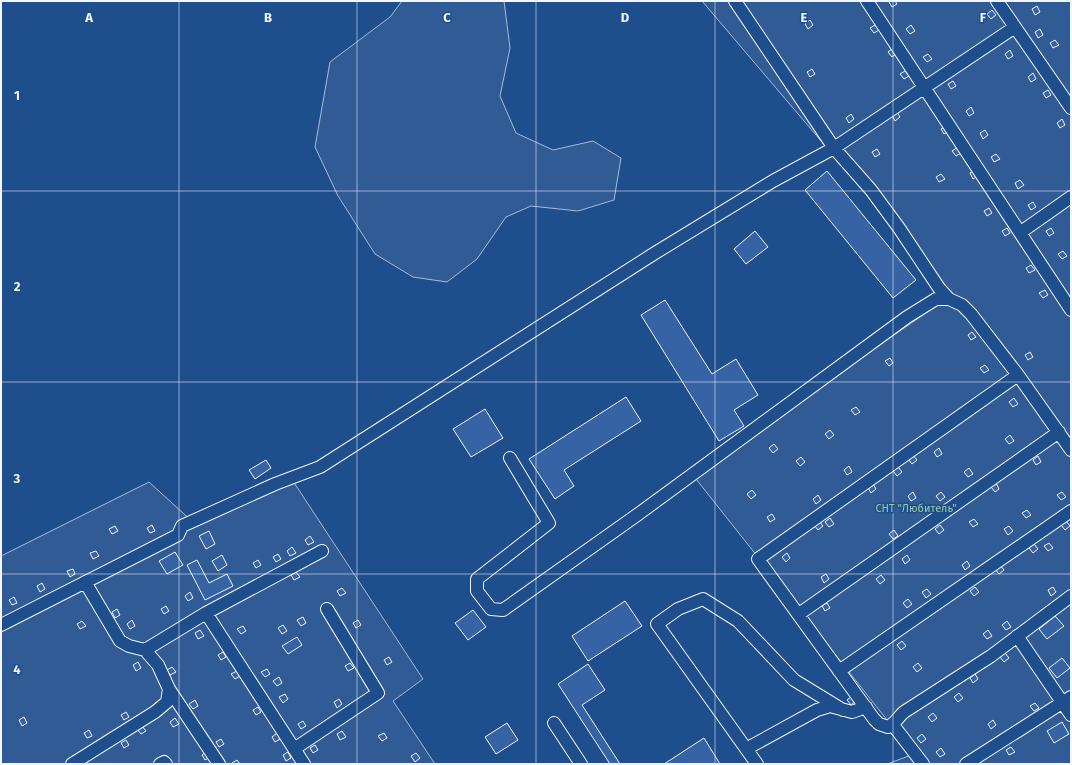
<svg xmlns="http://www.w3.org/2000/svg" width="1072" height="765" font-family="'Fira Sans',sans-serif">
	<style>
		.built { fill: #305b95; stroke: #a8bbd7 }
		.building { fill: #3563a3; stroke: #f2f6ff }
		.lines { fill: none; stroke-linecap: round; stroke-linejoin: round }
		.minor-casing { stroke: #f2f6ff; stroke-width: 14 }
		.minor { stroke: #1f4e8c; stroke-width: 12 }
		.grid { fill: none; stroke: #f2f6ff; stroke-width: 1; stroke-opacity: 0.55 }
		.labels { text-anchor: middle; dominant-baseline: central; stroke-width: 3; stroke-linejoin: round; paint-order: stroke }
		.park-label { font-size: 11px; fill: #97c8a6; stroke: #1f4e8c }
		.grid-label { font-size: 13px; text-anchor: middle; font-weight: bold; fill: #f2f6ff; stroke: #1f4e8c; stroke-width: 3; stroke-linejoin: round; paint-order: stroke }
	</style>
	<rect width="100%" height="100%" fill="#1f4e8c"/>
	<path class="built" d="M402,1H504L510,48L500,96L516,133L553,150L593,141L621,158L614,200L578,211L531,206L506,217L477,259L447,282L413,277L375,254L338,196L315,147L330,62L390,17Z
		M702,1H1071V764H887L914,754L692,474L952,295Z
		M291,478L423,679L393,701L435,764H1V556L149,482L195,524Z"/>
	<path class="building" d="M890,1H895L897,4L892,7L889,2Z
		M1037,6L1040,12L1035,15L1032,9Z
		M992,10L996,15L991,19L987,14Z
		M810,20L813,25L808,29L805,24Z
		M875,25L879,30L874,33L870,28Z
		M911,25L915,31L910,34L906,29Z
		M1040,29L1043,35L1038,38L1035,32Z
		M1055,40L1059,45L1053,48L1050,43Z
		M893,48L897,53L892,57L888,52Z
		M1010,50L1013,56L1008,59L1005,54Z
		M928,54L932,59L927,62L923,57Z
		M812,69L815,74L810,77L807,72Z
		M905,71L909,76L904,79L900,74Z
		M1033,73L1036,79L1031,82L1028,77Z
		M953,81L956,86L951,89L948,84Z
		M1048,90L1051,95L1046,98L1043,93Z
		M971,107L974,113L969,116L966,111Z
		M897,112L900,117L895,121L892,115Z
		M851,114L854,119L849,123L846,118Z
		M1062,119L1065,125L1060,128L1057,123Z
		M946,126L949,131L944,134L941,129Z
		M985,130L988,135L983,139L980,133Z
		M958,147L961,153L956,156L952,151Z
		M877,149L880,154L875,157L872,152Z
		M996,154L1000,159L994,162L991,157Z
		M975,170L979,175L973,179L970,173Z
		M827,171L916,280L893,298L805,190Z
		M941,174L945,179L939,182L936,177Z
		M1020,180L1024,185L1018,189L1015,183Z
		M1033,202L1036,207L1031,210L1028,205Z
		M989,208L992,213L987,216L984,211Z
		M1007,228L1010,233L1005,236L1002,231Z
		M1051,228L1054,233L1049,236L1046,231Z
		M755,231L768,247L746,264L734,249Z
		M1063,251L1067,256L1062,259L1058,254Z
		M1031,265L1035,270L1029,273L1026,268Z
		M1045,290L1048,295L1043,298L1039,293Z
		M665,300L712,374L736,359L758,395L734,410L744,426L719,441L641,315Z
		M972,332L976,337L971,340L968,335Z
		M1030,352L1033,357L1028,360L1025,355Z
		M890,358L893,363L889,366L885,361Z
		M985,365L989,370L984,373L980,368Z
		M626,397L641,421L564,470L574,486L555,499L529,459Z
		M1014,398L1018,404L1013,407L1009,402Z
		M856,407L860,412L855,415L851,410Z
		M485,409L503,438L471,457L453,429Z
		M830,430L834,435L829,439L825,434Z
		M1010,435L1014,441L1009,444L1005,439Z
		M774,444L778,449L773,453L769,448Z
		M939,448L942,454L937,457L934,452Z
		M913,455L917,460L912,464L908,459Z
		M1038,456L1041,462L1036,465L1033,460Z
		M801,457L805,462L800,466L796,461Z
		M266,460L271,468L255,479L249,470Z
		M849,466L852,472L847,475L844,470Z
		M898,467L902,472L897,476L893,471Z
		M969,468L973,474L968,477L964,472Z
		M996,483L999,489L995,492L991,487Z
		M873,484L876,489L871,493L868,488Z
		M752,490L756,495L751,499L747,494Z
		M913,492L916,498L911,501L908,496Z
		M941,492L945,497L940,501L936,496Z
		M1062,492L1066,497L1061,500L1057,495Z
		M818,495L821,500L816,504L813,499Z
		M1027,510L1031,515L1026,518L1022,513Z
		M772,514L775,519L770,522L767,517Z
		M830,518L834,524L829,527L825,522Z
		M974,519L978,524L973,527L969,522Z
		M819,521L823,526L818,530L814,525Z
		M1066,521L1070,526L1065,530L1061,525Z
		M152,525L155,531L150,533L147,528Z
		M940,525L944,530L939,534L935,529Z
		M115,526L118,531L112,534L109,529Z
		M1009,526L1013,531L1008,535L1004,529Z
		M894,530L898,536L893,539L889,534Z
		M209,531L215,544L206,549L199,536Z
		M310,536L314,542L308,545L305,540Z
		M1049,543L1053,548L1048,551L1044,546Z
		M1034,544L1038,549L1033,553L1029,548Z
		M292,547L296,553L290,556L287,551Z
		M96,551L99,556L93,559L90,553Z
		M175,552L183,565L167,574L159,561Z
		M787,553L790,558L786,562L782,557Z
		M278,554L281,559L276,562L273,557Z
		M222,555L227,565L218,571L212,561Z
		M907,555L910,560L905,564L902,559Z
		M197,560L209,583L227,574L233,586L205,600L187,565Z
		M258,560L261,565L256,568L253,563Z
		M967,561L970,566L965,570L962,565Z
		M1000,565L1004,570L999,574L995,569Z
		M73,569L75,574L70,577L67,571Z
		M296,572L300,577L294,580L291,575Z
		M826,574L829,579L824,583L821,577Z
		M881,575L885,580L880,584L876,579Z
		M42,583L45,589L40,592L37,586Z
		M975,587L979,592L974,596L970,591Z
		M1053,587L1056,592L1051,596L1048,590Z
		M342,588L346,593L340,596L337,591Z
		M927,589L931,594L926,598L922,592Z
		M190,592L193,598L188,601L185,596Z
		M14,597L17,603L12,605L9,600Z
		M908,599L912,604L907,608L903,603Z
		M625,601L642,626L588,661L572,636Z
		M827,603L830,608L825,611L822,606Z
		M166,606L169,611L164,614L161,609Z
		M117,609L120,615L115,618L112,612Z
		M473,610L486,627L468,640L455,623Z
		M1055,616L1064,626L1047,639L1039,629Z
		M303,617L306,623L301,626L297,620Z
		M132,620L135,626L130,629L127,624Z
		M358,620L361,625L356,628L353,623Z
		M82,621L86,626L80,629L77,624Z
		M1007,621L1011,627L1006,630L1002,625Z
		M283,625L287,631L282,634L278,628Z
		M243,626L246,631L241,634L237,629Z
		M200,630L204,636L198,639L195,633Z
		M988,630L992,636L987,639L983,634Z
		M297,637L302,645L288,654L282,646Z
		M902,641L906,646L901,650L897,645Z
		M223,652L226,657L221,660L218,655Z
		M1005,653L1009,658L1004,662L1000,657Z
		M389,657L392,662L387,665L384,660Z
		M1062,658L1070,668L1057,678L1049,668Z
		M138,662L141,668L136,671L133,665Z
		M350,663L354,668L348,671L345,666Z
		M918,663L922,668L917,672L913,667Z
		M588,664L605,690L582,705L620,764H610L558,684Z
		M172,667L176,672L170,675L167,670Z
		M267,669L270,674L265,677L261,672Z
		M237,671L240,676L235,679L231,674Z
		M975,674L978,679L973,683L970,678Z
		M279,677L282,683L277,686L273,681Z
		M959,693L963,698L958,702L954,697Z
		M285,694L288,699L283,703L279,697Z
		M852,696L856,701L851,705L847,700Z
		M339,699L342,704L337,708L334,702Z
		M195,700L198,706L193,709L189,704Z
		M1035,703L1039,708L1034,711L1030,706Z
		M258,707L261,712L256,715L253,710Z
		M126,712L129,717L124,720L121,715Z
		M933,713L937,718L932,722L928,717Z
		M24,717L27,723L22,726L19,720Z
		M175,718L179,724L173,727L170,722Z
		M993,720L996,725L991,729L988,724Z
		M303,721L306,726L301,729L298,724Z
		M1062,722L1069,734L1054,743L1047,731Z
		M507,723L518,740L496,754L485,737Z
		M142,726L146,731L141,734L137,729Z
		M89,730L92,736L87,738L84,733Z
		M342,731L346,737L340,740L337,734Z
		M277,733L280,739L275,742L272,737Z
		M384,733L387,738L382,741L378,736Z
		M922,734L926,739L921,743L917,738Z
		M704,738L720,764H664Z
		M221,739L224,744L219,747L216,742Z
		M126,740L129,745L124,748L121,743Z
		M315,745L318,750L313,753L310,748Z
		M1011,747L1015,752L1009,755L1006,750Z
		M941,748L945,754L940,757L936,752Z
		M207,751L210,757L205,760L202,755Z
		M288,752L291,758L286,761L283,755Z
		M416,753L420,758L415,762L411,756Z
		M237,760L240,764H232V763Z"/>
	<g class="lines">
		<defs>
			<path id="minor" d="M735,1L834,148L871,190L899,228L939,288L949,299
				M867,1L1071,310
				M997,1L1071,108
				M1021,232L1071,197
				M1018,375L758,559L874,719L879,724L888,727C895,724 898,717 904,712L991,656L1071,596
				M510,458L549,523L477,579V591L491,609L503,610L637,515L907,317L936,299H949L962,305L971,314L1018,375L1071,450
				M206,613L304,764
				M799,614L1059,432
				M1,625L178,535L182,526L275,484L320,467L655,253L773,181L834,148L1015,27
				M1017,636L1071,715
				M145,650L206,613L322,551
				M839,671L1071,511
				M169,689L219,764
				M554,723L581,764
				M893,725L923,764
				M294,749L378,693L327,609
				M746,749L817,710L830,706L852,712L866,707
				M72,764L155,712L167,702L169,689L158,665L145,650L129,646L120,641L85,582
				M160,764L164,762L166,764
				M757,764L657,624L678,609L703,599L738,621L794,680L843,710
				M966,764L1071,697"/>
		</defs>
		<use href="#minor" class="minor-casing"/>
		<use href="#minor" class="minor"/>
	</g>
	<path class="grid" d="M179,1V764M357,1V764M536,1V764M715,1V764M893,1V764M1,191H1071M1,382H1071M1,574H1071"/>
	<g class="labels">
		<g class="park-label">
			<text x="916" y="508">СНТ "Любитель"</text>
		</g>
	</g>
	<g class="grid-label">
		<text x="89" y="22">A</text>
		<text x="268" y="22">B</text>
		<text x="447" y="22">C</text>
		<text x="625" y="22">D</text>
		<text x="804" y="22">E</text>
		<text x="983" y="22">F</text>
		<text x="17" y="100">1</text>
		<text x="17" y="291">2</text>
		<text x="17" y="483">3</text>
		<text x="17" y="674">4</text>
	</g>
	<rect width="1072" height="765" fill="none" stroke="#f2f6ff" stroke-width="4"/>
</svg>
